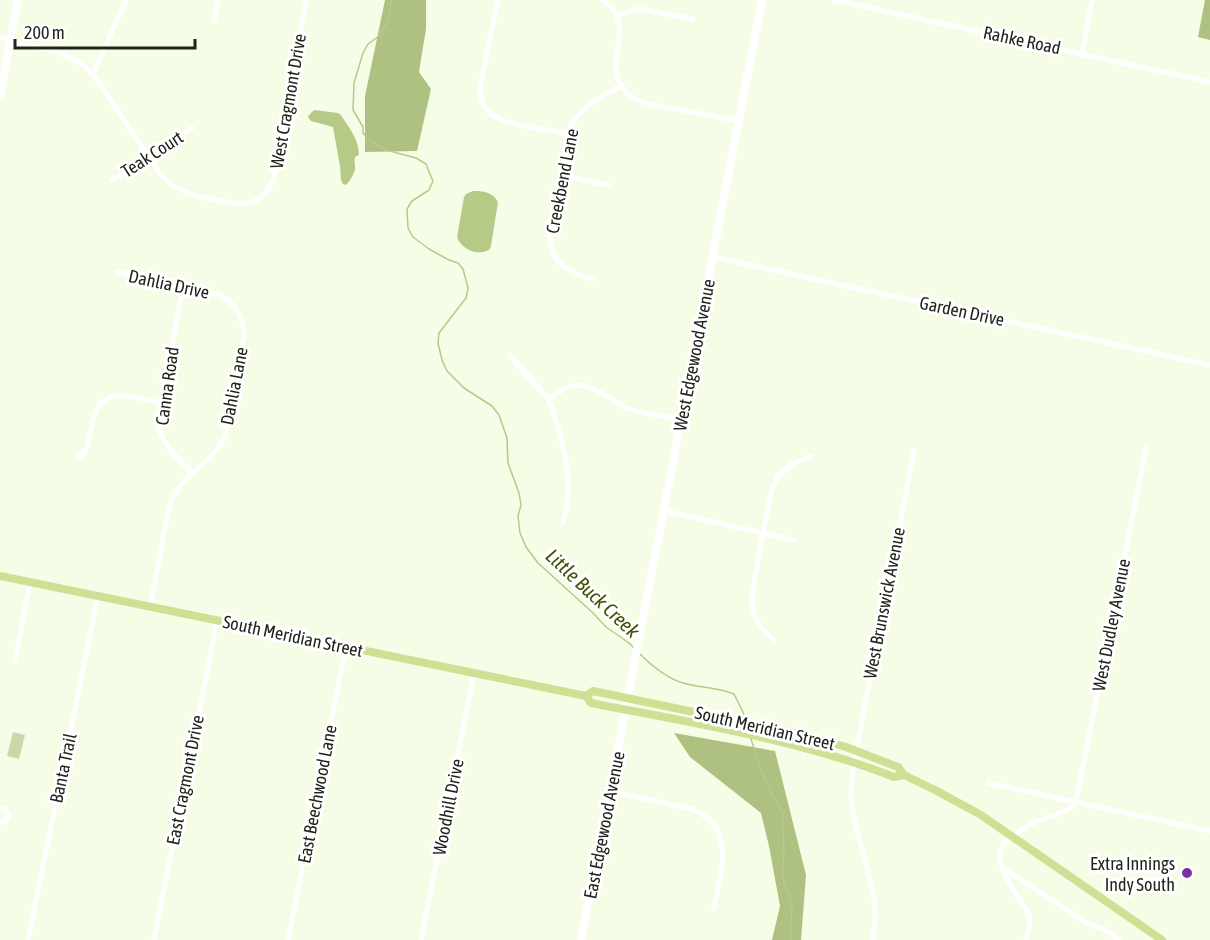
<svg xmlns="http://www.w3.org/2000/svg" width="1210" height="940" font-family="'Asap Condensed',sans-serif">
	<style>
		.green { fill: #c9d9a9 }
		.forest { fill: #aec180 }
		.water { fill: #b6ca88 }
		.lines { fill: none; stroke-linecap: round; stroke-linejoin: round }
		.stream { stroke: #b6ca88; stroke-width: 1.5 }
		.street { stroke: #fff; stroke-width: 5 }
		.secondary { stroke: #fff; stroke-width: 8 }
		.primary { stroke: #cde094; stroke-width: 8 }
		.poi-dot { fill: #7d2e9f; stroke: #fff; stroke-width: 2 }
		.labels { text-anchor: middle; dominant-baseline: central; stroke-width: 6; stroke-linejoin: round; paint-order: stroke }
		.street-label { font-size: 18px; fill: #21241c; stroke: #fff }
		.poi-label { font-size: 18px; fill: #21241c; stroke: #fff; text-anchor: end }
		.water-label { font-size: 20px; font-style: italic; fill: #415105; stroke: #fff }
	</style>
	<rect width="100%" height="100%" fill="#f5fde6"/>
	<path class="green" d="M13,732L25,735L19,759L7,756Z"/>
	<path class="forest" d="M385,0H426V29L419,72L431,89L417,151L365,152V96Z
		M1205,0H1210V40L1198,37Z
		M674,733L775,751L806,875L801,940H772L780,906L769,846L761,813L690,757Z"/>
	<path class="water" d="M314,110L338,113L341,115C349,128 359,139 359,155L355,157C354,160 355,163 355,166C356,172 350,181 346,185L343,184L341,180L340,166L333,127L315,122L311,121L308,117L309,115Z
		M473,191C483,191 493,192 498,202L491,246L489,250C477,256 462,250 457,237L464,197L466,194Z"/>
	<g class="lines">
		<path class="stream" d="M391,0L389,20L379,36L368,44L363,53L354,83L353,110L363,127V133L369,140L386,150L416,158L426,164L430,174L433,181L429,190L412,201L407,209L408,228L413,237L429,249L449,260L458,263L463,269L468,288L466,298L439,333L438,343L442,360L447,371L464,388L492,406L499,415L507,438L508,463L519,493L521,505L518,516L520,533L526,547L538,563L593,613L606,627L629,643L635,649
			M640,654C652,666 666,678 683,683C700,688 718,687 734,694L743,712L746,720
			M751,739L761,770L772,795L779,805L783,816L784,852L783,880L786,890L790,898L792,907L791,940"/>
		<path class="street" d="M498,0L480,86C480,119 504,122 530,127C543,129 556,131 568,134
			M602,0C644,25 591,71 634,98C645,105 659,106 670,108C693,112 716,117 739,121
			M834,0L1210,82
			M618,16L630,11L640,9L693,19
			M214,21L218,0
			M0,38L10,40
			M10,42C43,49 68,49 93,74L158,171C174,191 192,196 216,200C242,206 264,207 274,177L306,0
			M1082,53L1092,0
			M93,74L126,0
			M561,176L609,185
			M112,180L192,128
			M713,257L1210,365
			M117,272L219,295C236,303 244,318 244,336L225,436C213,465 177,476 169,507L150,607
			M592,279C568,273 550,263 550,235L568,133C576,108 601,98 622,85
			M183,286L158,422C161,445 178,458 193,474
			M510,355C521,370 535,382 546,397C551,403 552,411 555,418C566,452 574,487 563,522
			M548,399C555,395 562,390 569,387C592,379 610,402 630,409C646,415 664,416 681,419
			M78,459C80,455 85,451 87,447C90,441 90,431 92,424C101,382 130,397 161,403
			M664,511L794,540
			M774,641L760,626L754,613L752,602L753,589L763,533L772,489L778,476L793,463L811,456
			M15,661L30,582
			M988,783L1210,831
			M610,791L692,809C737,828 721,871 714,908
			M0,807L6,809L9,815L6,821L0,823
			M1004,869L1085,922L1105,930L1120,940
			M28,940L98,596
			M154,940L217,621
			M288,940L346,647
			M421,940L474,673
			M873,940C875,926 876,912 874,898C868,864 854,832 851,797C850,782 854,766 856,751L914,451
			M1026,940L1030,921L1029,915C1021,901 995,866 1000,852C1002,845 1009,839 1015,835C1024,828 1033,822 1043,819C1055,815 1069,812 1076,802L1146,448"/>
		<path class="secondary" d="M0,95L18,0
			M581,940L762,0"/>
		<path class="primary" d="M0,576L586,696L591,703C693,723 797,739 894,777L904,775
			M586,696L593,691L804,735L846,747L898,767L904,775L935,790L981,815L1162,940"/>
	</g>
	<circle class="poi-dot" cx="1187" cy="873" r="6"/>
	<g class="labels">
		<g class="street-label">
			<text transform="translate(1022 40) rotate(12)">Rahke Road</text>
			<text transform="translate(288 101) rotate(-80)">West Cragmont Drive</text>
			<text transform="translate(152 154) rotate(-33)">Teak Court</text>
			<text transform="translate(562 181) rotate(-79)">Creekbend Lane</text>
			<text transform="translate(169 284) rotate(12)">Dahlia Drive</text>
			<text transform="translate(962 311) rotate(12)">Garden Drive</text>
			<text transform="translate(694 355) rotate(-79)">West Edgewood Avenue</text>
			<text transform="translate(167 386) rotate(-82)">Canna Road</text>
			<text transform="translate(234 386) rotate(-79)">Dahlia Lane</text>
			<text transform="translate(884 603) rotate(-79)">West Brunswick Avenue</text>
			<text transform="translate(1111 625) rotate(-79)">West Dudley Avenue</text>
			<text transform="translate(293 636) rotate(12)">South Meridian Street</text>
			<text transform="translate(765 728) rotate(13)">South Meridian Street</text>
			<text transform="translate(63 768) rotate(-78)">Banta Trail</text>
			<text transform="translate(185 780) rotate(-79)">East Cragmont Drive</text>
			<text transform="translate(317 794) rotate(-79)">East Beechwood Lane</text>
			<text transform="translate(448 807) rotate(-79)">Woodhill Drive</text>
			<text transform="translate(604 825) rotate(-79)">East Edgewood Avenue</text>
		</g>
		<g class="poi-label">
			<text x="1175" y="863">Extra Innings<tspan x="1175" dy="21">Indy South</tspan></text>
		</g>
		<g class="water-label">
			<text transform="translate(593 593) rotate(43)">Little Buck Creek</text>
		</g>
	</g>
	<path d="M15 39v9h180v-9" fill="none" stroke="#21241c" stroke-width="3"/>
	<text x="24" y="39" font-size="18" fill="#21241c" stroke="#ffffff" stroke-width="4.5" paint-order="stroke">200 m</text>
</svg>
